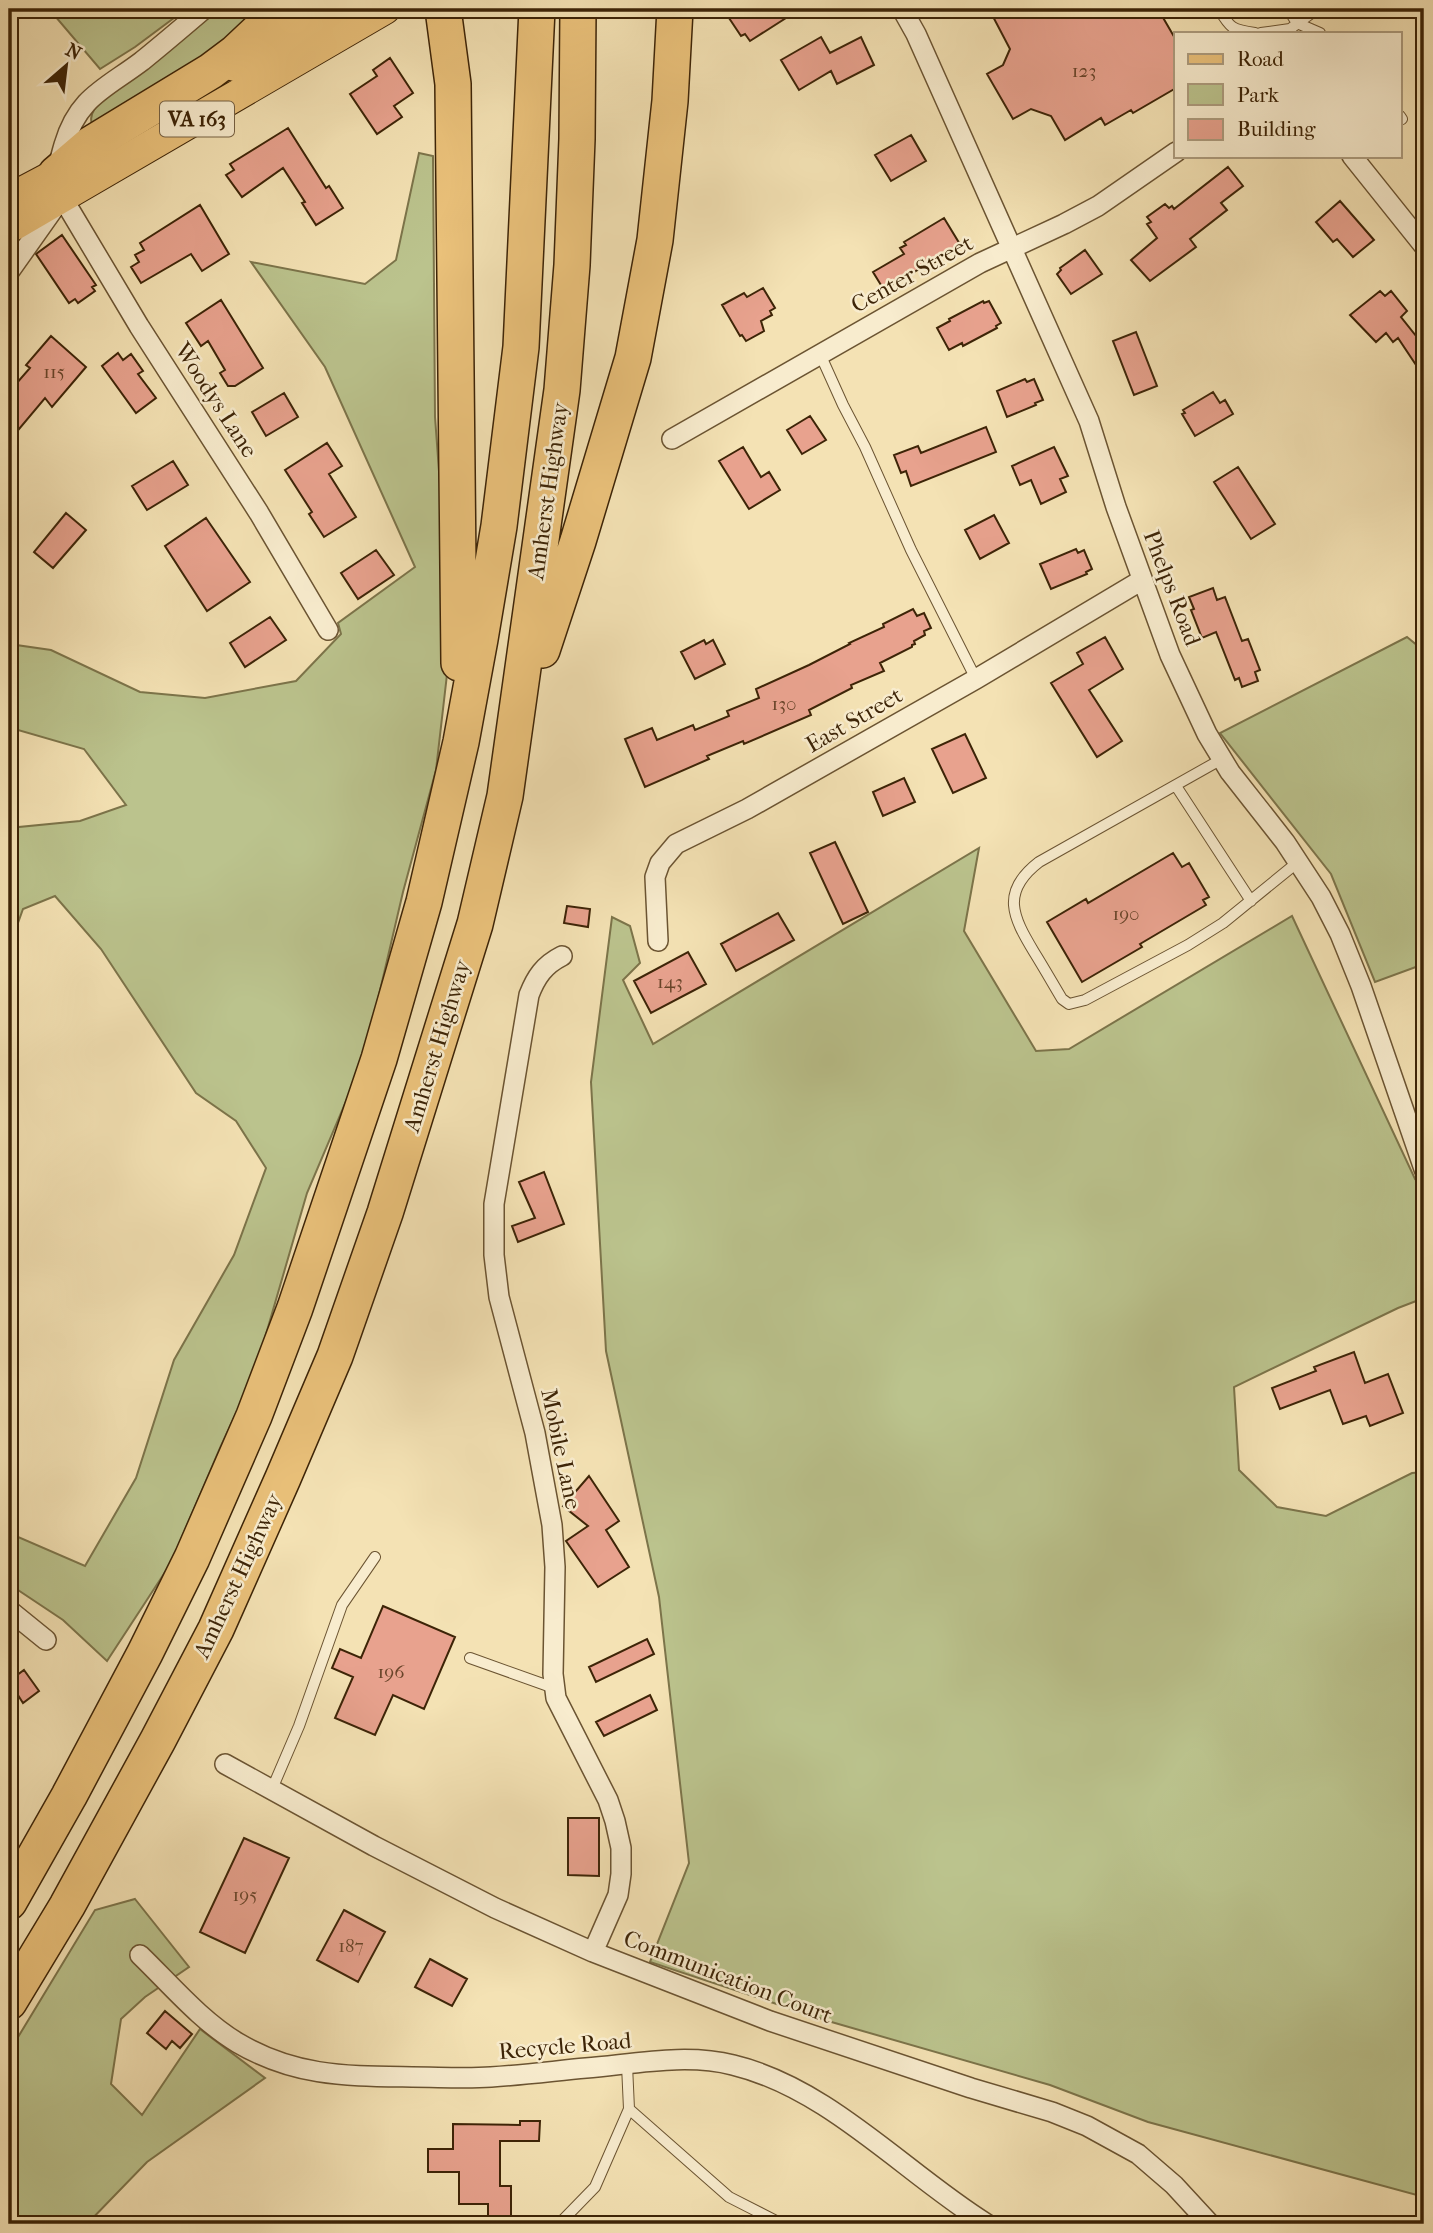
<svg xmlns="http://www.w3.org/2000/svg" width="1433" height="2233" font-family="'IM FELL French Canon',serif">
	<style>
		.green { fill: #bbc38d; stroke: #7c744a; stroke-width: 2 }
		.building { fill: #e8a28e; stroke: #3d2407; stroke-width: 2 }
		.lines { fill: none; stroke-linecap: round; stroke-linejoin: round }
		.lane-casing { stroke: #6b5432; stroke-width: 12 }
		.street-casing { stroke: #6b5432; stroke-width: 22 }
		.primary-casing { stroke: #3d2407; stroke-width: 32 }
		.highway-casing { stroke: #3d2407; stroke-width: 38 }
		.lane { stroke: #f8ecce; stroke-width: 10 }
		.street { stroke: #f8ecce; stroke-width: 19 }
		.primary { stroke: #eac17a; stroke-width: 30 }
		.highway { stroke: #eac17a; stroke-width: 35 }
		.labels { text-anchor: middle; dominant-baseline: central; stroke-width: 5; stroke-linejoin: round; paint-order: stroke }
		.number-label { font-size: 19px; fill: #684429 }
		.shield { fill: #f8ecce; stroke: #756043; stroke-width: 2 }
		.shield-label { font-size: 21px; font-weight: bold; fill: #3d2407 }
		.street-label { font-size: 23px; fill: #3d2407; stroke: #f8ecce }
	</style>
	<rect width="100%" height="100%" fill="#f4e2b4"/>
	<filter id="stains"><feTurbulence type="fractalNoise" baseFrequency=".00286" numOctaves="4"/><feColorMatrix values="0 0 0 0 .2 0 0 0 0 .09 0 0 0 0 .02 0 0 0 .5 -.17"/></filter>
	<radialGradient id="worn" r=".72"><stop offset=".6" stop-color="#630" stop-opacity="0"/><stop offset="1" stop-color="#630" stop-opacity=".3"/></radialGradient>
	<path class="green" d="M49,9H186L135,47L100,69Z
		M217,9H268L238,37L92,124C88,113 98,104 105,98L206,20Z
		M419,153L433,156L435,417L446,566L449,657L436,770L403,892L364,1059L307,1193L255,1372L220,1448L171,1563L107,1661L63,1620L9,1584V1533L85,1566L136,1478L174,1360L234,1255L266,1168L236,1121L196,1093L101,949L55,896L23,909L9,948V828L80,821L126,805L84,749L11,728L9,715V644L51,650L140,692L205,698L296,681L341,634L338,623L415,567L325,367L251,262L365,284L396,260Z
		M1407,637L1424,651V964L1375,982L1331,874L1220,733Z
		M979,848L964,931L1036,1051L1069,1049L1292,916L1415,1179L1424,1175V1298L1398,1308L1234,1387L1239,1470L1277,1507L1326,1516L1412,1473L1424,1472V2197L1148,2122L1050,2085L828,2021L650,1962L689,1863L659,1597L606,1351L591,1082L612,917L630,926L640,963L623,980L653,1044Z
		M135,1899L189,1967L145,1997L121,2019L111,2084L142,2115L200,2029L265,2078L147,2162L87,2224H9V2052L95,1910Z"/>
	<path class="building" d="M723,9H800L750,41L745,34L741,36Z
		M989,9H1058L1062,15L1074,9H1158L1176,40V88L1133,113L1131,110L1105,125L1101,118L1065,140L1051,116L1031,109L1013,119L987,74L1003,65L1010,49Z
		M821,37L830,53L861,37L874,65L837,84L831,71L799,90L781,60Z
		M390,58L413,93L394,106L402,117L377,134L350,94L377,76L373,70Z
		M288,128L326,188L329,186L343,208L316,225L302,203L305,202L283,168L242,197L226,175L234,170L230,164Z
		M911,135L926,161L891,181L875,155Z
		M1228,167L1243,186L1221,203L1227,210L1190,239L1196,247L1150,281L1131,260L1157,238L1147,224L1151,222L1147,217L1165,204L1169,208L1172,206L1174,209Z
		M1340,201L1374,240L1353,257L1337,239L1333,242L1316,222Z
		M200,205L229,254L202,271L191,254L141,283L131,267L139,262L135,255L144,250L140,243Z
		M944,218L961,246L922,270L921,268L884,290L873,272L904,254L900,248L906,245L904,242Z
		M62,235L96,285L92,287L95,291L78,303L75,299L69,303L36,254Z
		M1085,250L1102,274L1071,294L1057,274L1061,270L1060,268Z
		M763,288L775,308L770,311L772,315L761,321L764,331L746,341L742,335L740,336L722,305L744,293L747,297Z
		M1380,291L1385,296L1391,291L1407,311L1401,317L1424,346V377L1398,338L1393,342L1386,333L1376,342L1350,315Z
		M221,300L263,368L235,386H228L220,373L225,370L208,341L201,346L186,323Z
		M983,301L984,303L989,301L1001,323L996,326L997,328L963,346L962,343L949,350L937,328L950,321L949,319Z
		M1136,332L1157,386L1134,395L1113,341Z
		M51,336L86,367L52,407L45,398L9,441V392L30,368L26,365Z
		M118,353L123,360L131,354L143,371L138,374L156,398L136,413L102,366Z
		M1025,379L1027,382L1034,379L1043,400L1035,403L1036,405L1007,417L997,391Z
		M1213,392L1220,403L1225,400L1233,414L1195,436L1182,414L1185,413L1183,410Z
		M284,393L298,417L266,436L252,412Z
		M810,416L826,440L802,454L787,430Z
		M986,427L996,452L911,486L906,471L901,473L894,455L918,446L921,453Z
		M327,443L342,466L329,474L356,517L324,537L309,514L312,512L285,470Z
		M743,447L761,477L769,472L780,490L749,509L719,461Z
		M1054,447L1068,476L1060,479L1066,492L1041,504L1031,480L1020,485L1012,466Z
		M173,461L188,485L147,510L132,486Z
		M1238,467L1275,524L1251,539L1214,482Z
		M66,513L86,530L53,568L34,552Z
		M994,515L1009,543L980,559L965,530Z
		M206,518L250,582L207,611L165,546Z
		M1076,549L1078,553L1084,550L1092,569L1086,572L1087,574L1051,589L1040,564Z
		M376,550L394,575L358,599L341,573Z
		M1213,588L1217,600L1225,597L1242,641L1248,639L1260,670L1255,672L1258,681L1242,687L1239,678L1235,680L1216,632L1202,638L1191,610L1194,609L1189,597Z
		M913,609L917,616L924,613L931,628L924,631L925,635L914,641L915,644L912,645V647L880,663L884,671L851,685L852,688L809,710L811,715L744,744L743,741L707,756L709,759L645,787L625,739L652,728L657,740L693,725L695,730L729,716L727,711L759,698L756,689L809,665L850,644L849,643L884,627L883,624Z
		M270,617L286,640L245,667L230,643Z
		M1105,637L1123,669L1089,690L1122,741L1097,757L1051,683L1083,664L1077,653Z
		M704,640L706,644L713,640L725,664L695,679L681,652Z
		M965,734L986,778L953,793L932,749Z
		M904,778L915,802L883,816L873,792Z
		M835,842L868,912L843,924L810,853Z
		M1173,853L1182,867L1189,863L1209,897L1203,900L1206,905L1140,944L1142,947L1082,982L1047,922L1086,899L1088,903Z
		M567,906L590,909L588,927L564,923Z
		M778,913L794,940L736,971L721,944Z
		M688,952L706,984L651,1013L634,981Z
		M544,1172L564,1224L518,1242L512,1226L535,1218L519,1182Z
		M1354,1352L1365,1383L1388,1374L1403,1413L1370,1426L1366,1416L1343,1424L1330,1390L1280,1409L1272,1388L1316,1371L1314,1367Z
		M589,1476L619,1521L606,1530L629,1567L598,1587L566,1541L588,1526L563,1506Z
		M383,1606L455,1637L424,1709L393,1695L375,1735L335,1718L353,1677L332,1668L340,1649L361,1658Z
		M647,1639L654,1654L596,1682L589,1667Z
		M24,1670L39,1691L23,1703L9,1681Z
		M650,1695L657,1710L604,1736L596,1722Z
		M568,1818H599V1876L568,1875Z
		M244,1838L289,1858L245,1953L200,1932Z
		M344,1910L385,1932L358,1982L317,1960Z
		M430,1959L467,1979L452,2006L415,1987Z
		M165,2011L192,2034L180,2048L172,2041L166,2049L147,2033Z
		M520,2121H540L539,2141H500V2186H511V2219L488,2220V2204H459V2172H428V2149H453V2124L520,2125Z"/>
	<g class="lines">
		<defs>
			<path id="lane" d="M1219,9C1230,28 1232,30 1255,33
				M1288,9L1297,23L1320,33
				M1261,33L1290,29
				M1289,33L1290,29L1317,9
				M1400,116L1402,119
				M820,354L843,405L865,447L911,550L976,679
				M1222,759L1039,862C1000,892 1013,917 1034,952C1044,968 1053,984 1062,999L1069,1004L1085,1000L1188,945L1223,923L1298,862
				M1176,786L1251,901
				M470,1658L554,1688
				M272,1789L299,1726L342,1605L375,1557
				M629,2109L729,2197L782,2224
				M559,2224L595,2187L629,2109L627,2065"/>
			<path id="street" d="M204,9C183,27 163,44 142,61C105,89 78,97 64,145C57,170 55,172 62,197L139,326L259,513L328,630
				M902,9L916,34L1089,421L1116,507L1170,655L1207,734L1230,772L1285,842L1321,897L1340,934L1361,986L1424,1169
				M1352,156L1424,246
				M9,272L55,207
				M672,439L980,263L1064,224L1098,206L1176,152
				M658,941L655,877L660,863L676,844L747,809L976,679L1142,580
				M562,956C544,965 536,977 529,995L494,1204V1255L499,1297L535,1433L552,1525L555,1567L553,1674L556,1698L608,1800L615,1821L621,1848V1874L618,1895L593,1952
				M9,1610L46,1640
				M225,1764L374,1846L495,1908L593,1952L770,2021L971,2088L1052,2112L1087,2126L1138,2154L1174,2185L1210,2224
				M140,1955C171,1985 201,2021 238,2043C296,2077 347,2076 412,2077C438,2077 465,2079 491,2077C523,2075 554,2071 586,2068C634,2064 686,2053 733,2065C829,2088 906,2174 987,2224"/>
			<path id="primary" d="M235,66L327,9
				M9,199L77,163
				M9,228L385,9"/>
			<path id="highway" d="M443,9L453,84L459,663
				M56,174L91,144L211,71L235,53L282,9
				M542,650L578,541L633,358L655,240L670,101L675,9
				M9,1902L69,1796L145,1653L192,1558L254,1416L295,1308L379,1059L424,902L461,742L480,639L499,526L521,347L537,9
				M9,2002L67,1906L158,1740L216,1629L283,1478L335,1356L385,1213L475,924L505,796L562,390L572,265L577,139L578,9"/>
		</defs>
		<use href="#lane" class="lane-casing"/>
		<use href="#street" class="street-casing"/>
		<use href="#primary" class="primary-casing"/>
		<use href="#highway" class="highway-casing"/>
		<use href="#lane" class="lane"/>
		<use href="#street" class="street"/>
		<use href="#primary" class="primary"/>
		<use href="#highway" class="highway"/>
	</g>
	<g class="labels">
		<g class="number-label">
			<text x="1084" y="71">123</text>
			<text x="54" y="372">115</text>
			<text x="784" y="704">130</text>
			<text x="1126" y="914">190</text>
			<text x="670" y="982">143</text>
			<text x="391" y="1672">196</text>
			<text x="245" y="1895">195</text>
			<text x="351" y="1946">187</text>
		</g>
		<rect class="shield" x="160" y="101.5" width="74" height="35" rx="5"/>
		<g class="shield-label">
			<text x="197" y="119">VA 163</text>
		</g>
		<g class="street-label">
			<text transform="translate(912 274) rotate(-29)">Center Street</text>
			<text transform="translate(216 400) rotate(57)">Woodys Lane</text>
			<text transform="translate(548 491) rotate(-82)">Amherst Highway</text>
			<text transform="translate(1172 588) rotate(69)">Phelps Road</text>
			<text transform="translate(854 720) rotate(-30)">East Street</text>
			<text transform="translate(437 1046) rotate(-73)">Amherst Highway</text>
			<text transform="translate(561 1449) rotate(78)">Mobile Lane</text>
			<text transform="translate(238 1576) rotate(-65)">Amherst Highway</text>
			<text transform="translate(728 1977) rotate(21)">Communication Court</text>
			<text transform="translate(565 2046) rotate(-5)">Recycle Road</text>
		</g>
	</g>
	<rect width="1433" height="2233" fill="none" stroke="#f4e2b4" stroke-width="35"/>
	<rect x="10" y="10" width="1412" height="2212" fill="none" stroke="#3d2407" stroke-width="3.5"/>
	<rect x="18" y="18" width="1398" height="2198" fill="none" stroke="#3d2407" stroke-width="2"/>
	<rect x="1174" y="32" width="228" height="126" fill="#f8ecce" stroke="#ad9c7e" stroke-width="2"/>
	<rect x="1188" y="54" width="35" height="10" fill="#eac17a" stroke="#ad9c7e" stroke-width="2"/>
	<text x="1237" y="66" font-size="21" fill="#3d2407">Road</text>
	<rect x="1188" y="84" width="35" height="21" fill="#bbc38d" stroke="#ad9c7e" stroke-width="2"/>
	<text x="1237" y="102" font-size="21" fill="#3d2407">Park</text>
	<rect x="1188" y="119" width="35" height="21" fill="#e8a28e" stroke="#ad9c7e" stroke-width="2"/>
	<text x="1237" y="136" font-size="21" fill="#3d2407">Building</text>
	<g transform="translate(66 66) rotate(28)" stroke="#f8ecce" stroke-width="5" paint-order="stroke">
	<path d="M0-5L12 26L0 18L-12 26Z" fill="#3d2407"/>
	<text y="-10" font-size="19" font-weight="bold" text-anchor="middle" fill="#3d2407">N</text>
	</g>
	<rect width="100%" height="100%" filter="url(#stains)"/>
	<rect width="100%" height="100%" fill="url(#worn)"/>
</svg>
